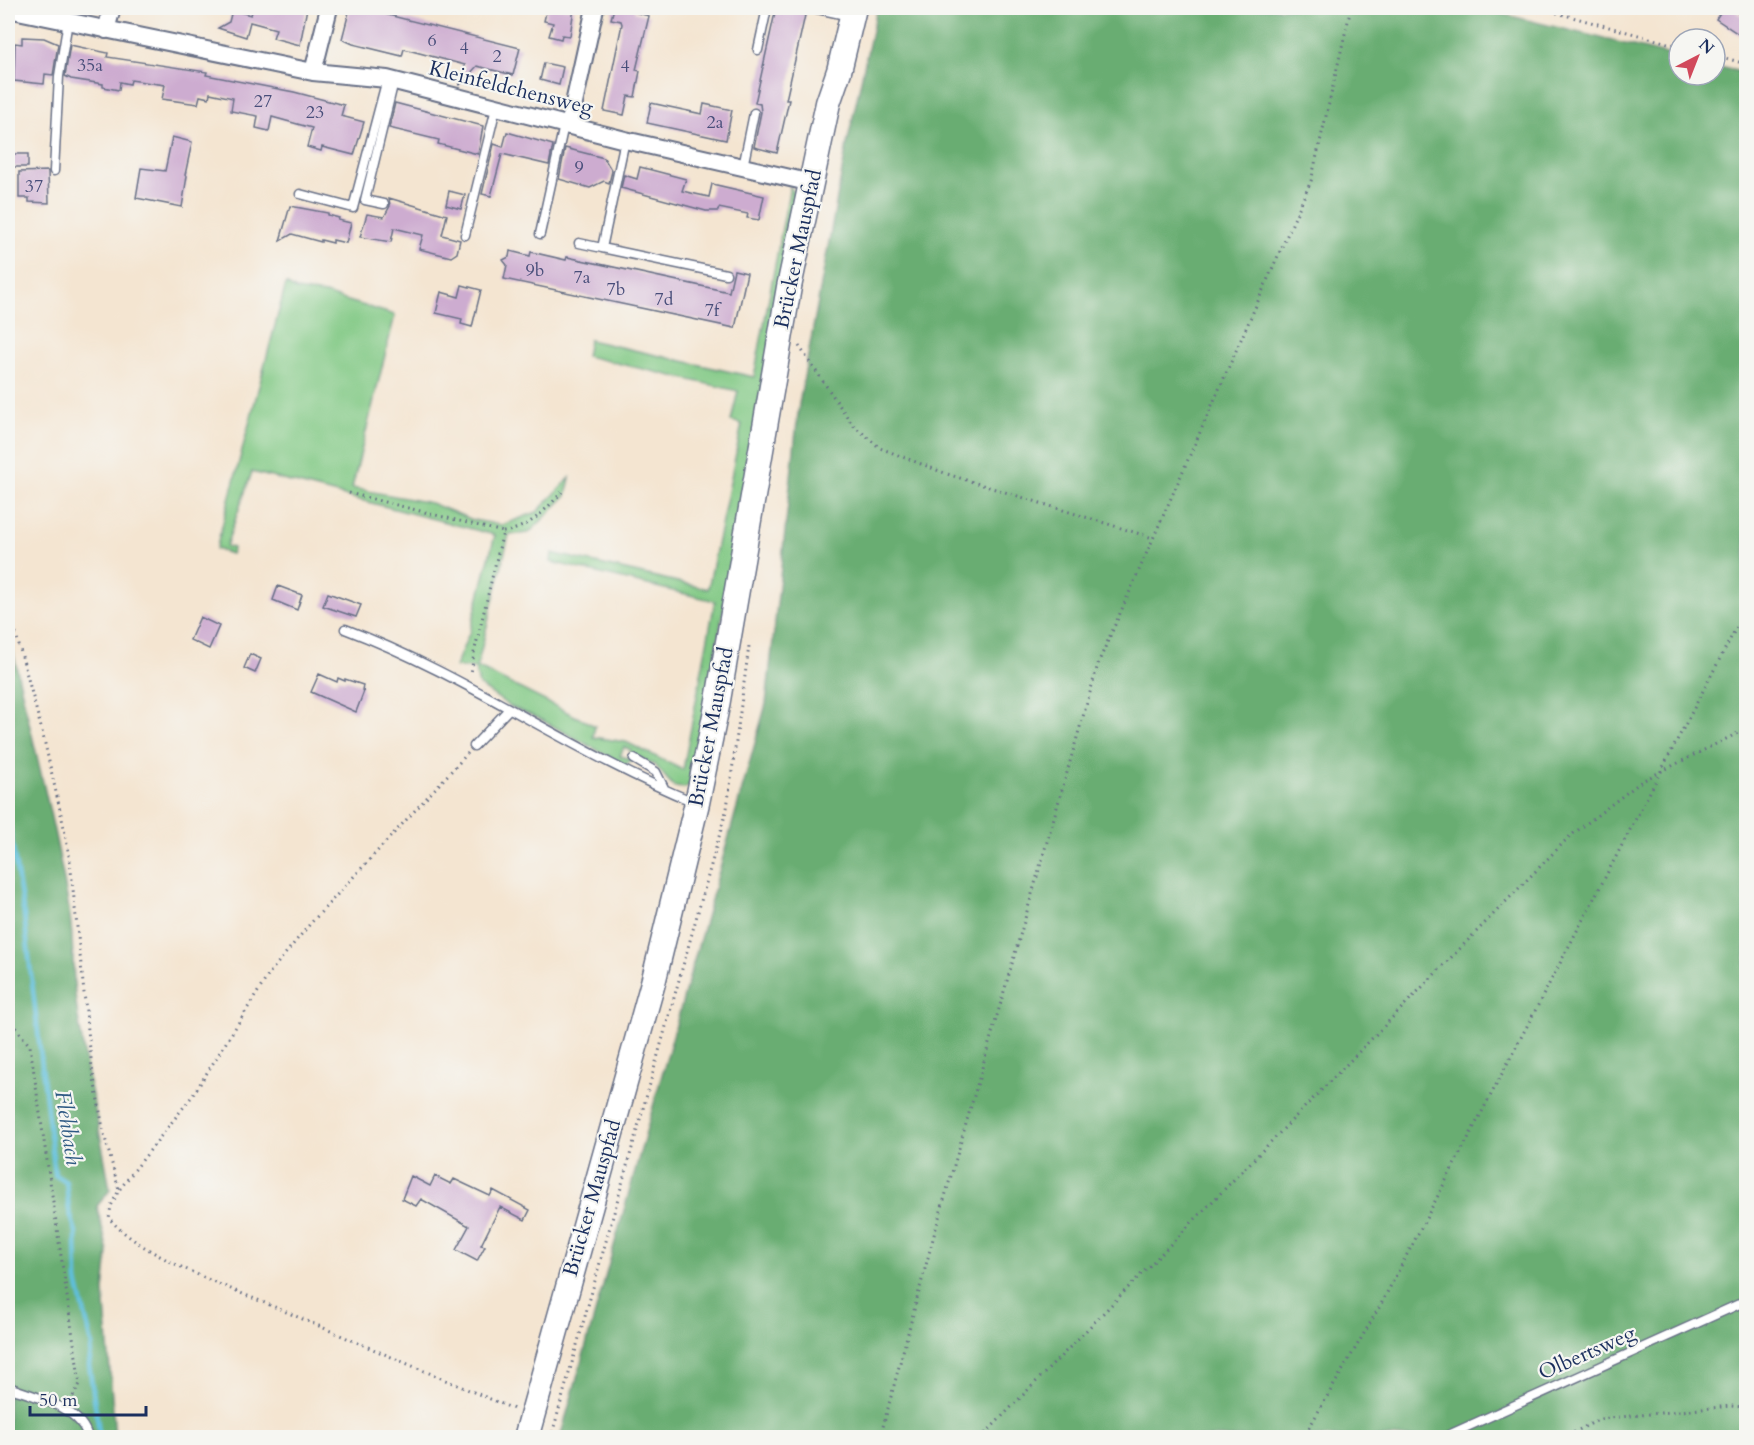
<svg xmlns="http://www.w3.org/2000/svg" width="1754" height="1445" font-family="Cardo,serif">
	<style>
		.green { fill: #82c985; stroke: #4e7c72; stroke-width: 1.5 }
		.forest { fill: #69ad72; stroke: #426e68; stroke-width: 1.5 }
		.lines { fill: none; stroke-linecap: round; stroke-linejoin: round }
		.stream { stroke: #5fbfdd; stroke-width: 4.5 }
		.building { fill: #cdacd0 }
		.lane-casing { stroke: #676f86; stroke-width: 11 }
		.street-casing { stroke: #676f86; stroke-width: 20 }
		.secondary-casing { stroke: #676f86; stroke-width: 27 }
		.path { stroke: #676f86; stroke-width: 3; stroke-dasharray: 1.5 4.5; stroke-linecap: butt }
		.lane { stroke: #fff; stroke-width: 8 }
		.street { stroke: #fff; stroke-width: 16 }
		.secondary { stroke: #fff; stroke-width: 24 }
		.labels { text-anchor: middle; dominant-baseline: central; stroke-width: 4.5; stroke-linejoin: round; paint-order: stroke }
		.number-label { font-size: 18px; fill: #484e7a }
		.street-label { font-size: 21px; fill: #1b2f5e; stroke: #f6f6f2 }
		.water-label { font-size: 22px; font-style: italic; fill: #2f5a84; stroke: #f6f6f2 }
	</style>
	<rect width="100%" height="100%" fill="#f6f6f2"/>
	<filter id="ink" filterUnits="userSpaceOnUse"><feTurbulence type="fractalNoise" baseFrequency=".0167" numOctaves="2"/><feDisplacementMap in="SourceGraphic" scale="12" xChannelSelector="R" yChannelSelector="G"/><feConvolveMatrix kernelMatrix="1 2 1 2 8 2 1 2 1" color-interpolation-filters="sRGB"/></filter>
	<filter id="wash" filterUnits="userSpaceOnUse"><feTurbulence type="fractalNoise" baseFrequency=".008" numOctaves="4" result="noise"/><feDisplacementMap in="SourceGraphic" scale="24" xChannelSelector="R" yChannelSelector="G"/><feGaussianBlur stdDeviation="1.35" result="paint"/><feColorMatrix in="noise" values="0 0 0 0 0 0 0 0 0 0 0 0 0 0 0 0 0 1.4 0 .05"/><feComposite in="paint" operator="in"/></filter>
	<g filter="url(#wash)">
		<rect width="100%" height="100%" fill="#f4e5d1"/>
		<path class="green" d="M790,186L797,200L709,690L689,786L685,788L674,787L655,765L630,753L631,750L624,747L620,756L632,759L625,765L538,718L511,707L479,685L475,668L455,667L470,631L495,535L252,472L226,546L233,548L231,554L216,549L286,284L296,290L325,294L395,315L352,488L431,503L473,520L502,525L537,512L570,478L566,496L529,533L509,535L477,667L595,726L593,737L626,742L683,770L715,601L551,562L552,553L708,589L742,424L731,421L738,391L586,356L589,340L754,377Z"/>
		<path class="forest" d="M877,8H1478L1679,57V75H1715V66L1746,73V1437L560,1438L766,704L799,404L847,144Z
			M8,627C27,724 55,818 70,916C74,944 72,974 76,1002C84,1065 100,1127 110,1190L97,1206L108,1252L104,1291L115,1437H8Z"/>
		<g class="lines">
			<path class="stream" d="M8,819L24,915L55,1175L66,1182L69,1210L76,1232L77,1281L92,1344L89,1365L100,1438"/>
		</g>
		<g id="blocks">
			<path class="building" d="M253,8H307L300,45L273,38L276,29L250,22L246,37L218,28L229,22L232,10L251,15Z
				M350,8H368V10L520,48L513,75L477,66L459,86L465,65L404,49L402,56L353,44L342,39Z
				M547,8H574L570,36L562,35L561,39L549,36L553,23L544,21Z
				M614,8H635L634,12L649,16L636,70L640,71L635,97L628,96L624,115L604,111L622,24L621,21L611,19Z
				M776,8L806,11L786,100H789L777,153L754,147L761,112L760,104L755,103Z
				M1723,8H1730L1746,18V39L1716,19Z
				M22,37L44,38L58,44L53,75L45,74L44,84L14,81L15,43L22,44Z
				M70,45L108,53L107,57L207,72L206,75L294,92L344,105L341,116L364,122L354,155L322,147L321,151L307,147L312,128L272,117L269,131L256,128L258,116L231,111L233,98L210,93L209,98L200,96L198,104L162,99L165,85L131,80L130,84L120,82L119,90L103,87V84L71,79L65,76Z
				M544,63L563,67L559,85L540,80Z
				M395,103L483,126L478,154L438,144L439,140L389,128Z
				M651,103L702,114L704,104L732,110L726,140L647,123Z
				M507,132L553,145L549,165L502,154L491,196L482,194L494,144L503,147Z
				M172,137L192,142L185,175L187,176L182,207L136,198L141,168L165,171Z
				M565,148L604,158L612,171L609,183L604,181L590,188L559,179Z
				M13,154H28V167H13Z
				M640,167L686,179L682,191L709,197L712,184L764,196L759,220L747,218L748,214L719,208L718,211H706L621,188L624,175L637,179Z
				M48,171L49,203L29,202V198H19V172Z
				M449,191L465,195L461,209L446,205Z
				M389,198L447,215L442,235L460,240L457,253L451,257L419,249L423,235L394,228L391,242L360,237L367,214L384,217L390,206Z
				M290,206L328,213V215L339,218L338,220L351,223L346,243L333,240V243L321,240V242L292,234L280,241Z
				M510,251L530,256L531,252L566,260L567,257L729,292L734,270L747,273L735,328L504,279L507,265L503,260L509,257Z
				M462,285L481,290L472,327L461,324L462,319L436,313L441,292L459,297Z
				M278,586L302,595L297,610L273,600Z
				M328,593L361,605L356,617L323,606Z
				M200,617L219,626L209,649L190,640Z
				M250,654L261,659L255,673L244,668Z
				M319,674L337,682L338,678L345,681V679L363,685L362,690L364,691L356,712L311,692Z
				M411,1176L430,1186L435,1176L451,1184L454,1179L490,1196L493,1190L530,1210L525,1220L500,1207L481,1245L485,1246L477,1261L456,1250L469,1226L421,1199L416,1206L402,1199Z"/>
		</g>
	</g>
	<g filter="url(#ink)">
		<use href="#blocks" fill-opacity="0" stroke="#676f86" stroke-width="1.5"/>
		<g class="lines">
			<defs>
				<path id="lane" d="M813,8L850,16
					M758,50L767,8
					M625,140L602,248L726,274
					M743,167L754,113
					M54,171L59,76L68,21
					M300,194L353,208L387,79
					M384,204L365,200L394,81
					M540,234L564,125
					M465,235L496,108
					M579,243L602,248
					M345,629C467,675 573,753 694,802
					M474,746L508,710
					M634,759L656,772L664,788
					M8,1387C32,1396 82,1407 88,1438
					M1442,1438L1746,1301"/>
				<path id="street" d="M8,9L313,72L387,79L625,140L812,183
					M106,30L112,8
					M313,72L329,8
					M569,126L595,8"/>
				<path id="secondary" d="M526,1438L654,979L697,803L717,706L789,287L828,103L839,71L854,8"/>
			</defs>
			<use href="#lane" class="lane-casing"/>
			<use href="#street" class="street-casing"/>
			<use href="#secondary" class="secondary-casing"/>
			<path class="path" d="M1539,8L1679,46
				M1715,55L1746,64
				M799,346L852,424L880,448L947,474L1153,538
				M349,493L503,532L474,653L471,674
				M503,532C530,528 544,511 562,492
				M8,604L43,735L63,823L70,861L92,1068L104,1134L119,1190
				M468,753L310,924L271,971L193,1095L119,1190L111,1206L109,1218C140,1256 230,1288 277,1308C356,1342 436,1376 516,1410
				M8,1018L30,1046L80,1384L71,1400
				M551,1438L727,808L749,646
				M880,1438L934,1235L1099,661L1311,181L1351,8
				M981,1438L1569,837L1642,781L1746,729
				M1303,1438L1380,1306L1746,609
				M1563,1438L1600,1419L1731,1406L1746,1407"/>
			<use href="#lane" class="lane"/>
			<use href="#street" class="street"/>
			<use href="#secondary" class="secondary"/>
		</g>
	</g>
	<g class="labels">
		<g class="number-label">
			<text x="432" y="40">6</text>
			<text x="464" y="48">4</text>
			<text x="497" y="56">2</text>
			<text x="90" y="65">35a</text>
			<text x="625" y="66">4</text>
			<text x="263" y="101">27</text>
			<text x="315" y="112">23</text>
			<text x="715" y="122">2a</text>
			<text x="579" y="167">9</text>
			<text x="34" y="186">37</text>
			<text x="535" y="270">9b</text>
			<text x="582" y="277">7a</text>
			<text x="616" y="289">7b</text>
			<text x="664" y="299">7d</text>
			<text x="712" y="310">7f</text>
		</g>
		<g class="street-label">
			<text transform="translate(511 88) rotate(14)">Kleinfeldchensweg</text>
			<text transform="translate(798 249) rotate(-78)">Brücker Mauspfad</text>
			<text transform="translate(711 727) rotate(-79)">Brücker Mauspfad</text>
			<text transform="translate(592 1198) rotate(-74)">Brücker Mauspfad</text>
			<text transform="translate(1587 1353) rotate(-24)">Olbertsweg</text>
		</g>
		<g class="water-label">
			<text transform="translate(68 1128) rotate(81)">Flehbach</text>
		</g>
	</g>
	<rect width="1754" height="1445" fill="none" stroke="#f6f6f2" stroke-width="30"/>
	<g transform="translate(1697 57) rotate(42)"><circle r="28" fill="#f6f6f2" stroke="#9ea6b7" stroke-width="1.5"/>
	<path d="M0-4.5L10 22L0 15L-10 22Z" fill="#d1495b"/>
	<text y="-9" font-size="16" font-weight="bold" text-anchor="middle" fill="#1b2f5e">N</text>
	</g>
	<path d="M30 1406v9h116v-9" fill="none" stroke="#1b2f5e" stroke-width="3"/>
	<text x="39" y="1406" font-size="18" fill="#1b2f5e" stroke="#f6f6f2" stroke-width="4.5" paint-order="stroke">50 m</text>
</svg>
